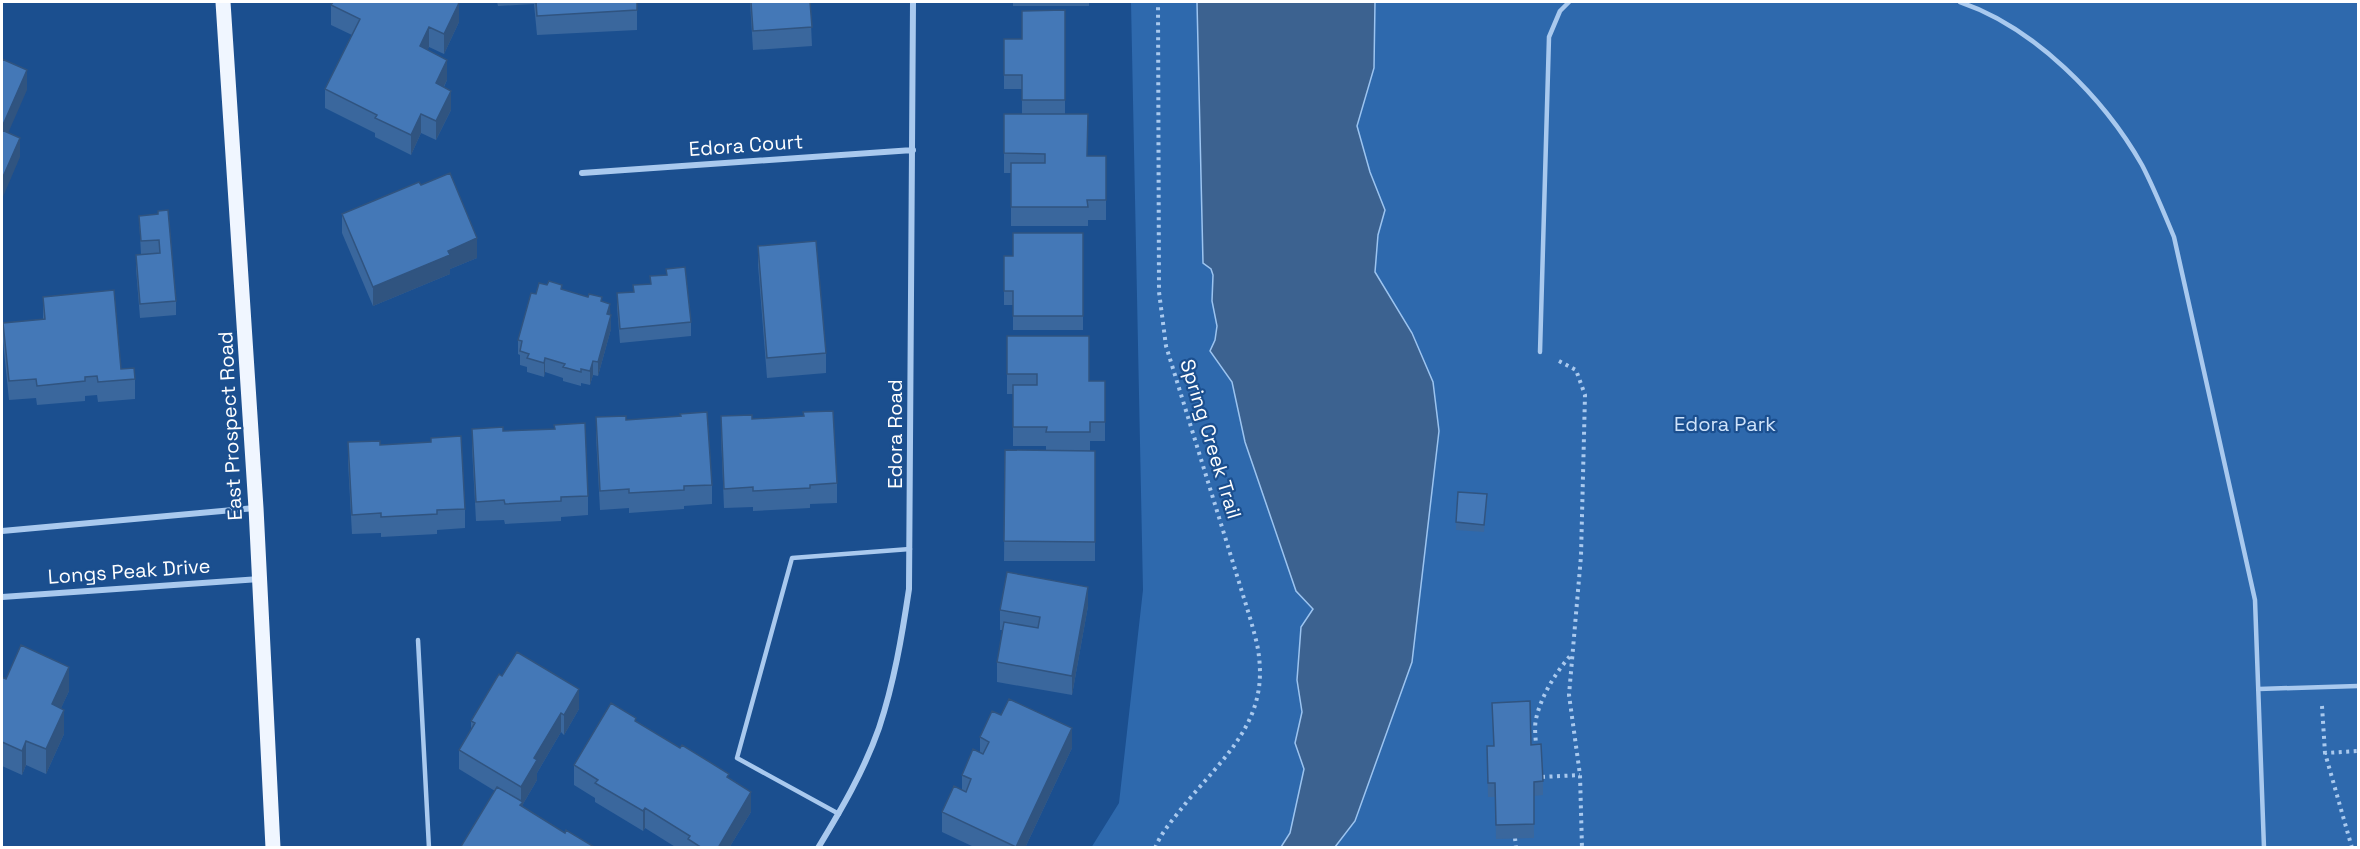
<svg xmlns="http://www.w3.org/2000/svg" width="2360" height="849" font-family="'Space Grotesk',sans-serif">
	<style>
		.green { fill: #2e69ad }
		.water { fill: #3c6290; stroke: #9cc4f0; stroke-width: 1.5 }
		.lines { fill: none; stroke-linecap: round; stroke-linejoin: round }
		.path { stroke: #a9c9ee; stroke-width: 4; stroke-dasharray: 3 4.5; stroke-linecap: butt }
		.lane { stroke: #a9c9ee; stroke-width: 4.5 }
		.street { stroke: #a9c9ee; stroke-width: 6 }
		.primary { stroke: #f0f6ff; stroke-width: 15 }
		.wall { fill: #3a679d }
		.shaded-wall { fill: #305480 }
		.building { fill: #4478b7; stroke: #305480; stroke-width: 1.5 }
		.labels { text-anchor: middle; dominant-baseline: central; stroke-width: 4.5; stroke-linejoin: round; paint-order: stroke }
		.street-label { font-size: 20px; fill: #fff; stroke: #1b4f8f }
		.park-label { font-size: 20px; fill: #cfe3fa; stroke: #1b4f8f }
	</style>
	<rect width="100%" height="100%" fill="#1b4f8f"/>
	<path class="green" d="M1131,2H2358V847L1091,848L1119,803L1143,590Z"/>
	<path class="water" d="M1197,2H1375L1374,68L1357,126L1370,172L1385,210L1378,235L1375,272L1412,333L1433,382L1439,431L1412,662L1355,821L1335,847H1281L1290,833L1304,769L1295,743L1302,712L1297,680L1301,627L1313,609L1296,591L1245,442L1232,382L1210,351L1215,340L1217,326L1212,301L1213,275L1211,269L1203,263Z"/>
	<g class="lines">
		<path class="path" d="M1559,361L1576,370L1585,395L1581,556L1569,695L1580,775L1582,848
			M2322,706L2325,753
			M1536,748C1536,739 1534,728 1536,719C1541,696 1556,672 1571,655
			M1542,777L1580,775
			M1515,838L1516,848
			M1155,848C1162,831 1175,817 1186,803C1224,757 1267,722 1259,657C1258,645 1254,633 1251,621L1166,346L1159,292L1158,2
			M2352,848L2325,753L2358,751"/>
		<path class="lane" d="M1960,2C2034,27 2104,98 2142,165C2154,188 2164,213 2174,237L2255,600L2264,848
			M1540,352L1549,37L1560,11L1569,2
			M418,640L429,848
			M2259,689L2358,686
			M839,814L737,758L792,558L910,549"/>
		<path class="street" d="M582,173L913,150
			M2,531L255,508
			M2,597L258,579
			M818,848C841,810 864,771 879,728C894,683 902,636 909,589L913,2"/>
		<path class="primary" d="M223,2L256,508L273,848"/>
	</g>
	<path class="wall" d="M497,2H637V30L537,35L534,4L498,6Z
		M750,2H810L812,46L753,50Z
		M1013,2H1089V6H1013Z
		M331,5L459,22L444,54L429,47L427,50L447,80L444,87L451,110L436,140L421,133L411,155L375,137V133L325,108V89L352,35L331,25Z
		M1065,10V114H1022V89H1004V39H1022Z
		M1004,114L1088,156H1106V220H1088V226H1011V173H1004Z
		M421,185L477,258L450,269V274L373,306L342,233V214Z
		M158,214L176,301V315L140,318L136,269V255H141L139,216Z
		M1083,233V330H1013V305H1004V256H1013Z
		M758,246L826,353V373L767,378L758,265Z
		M633,285L691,322V336L620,343L617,307V293L633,292Z
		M562,290L602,301L610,315L611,329L598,376L593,375L590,385L581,383V386L563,381V378L545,372L544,377L527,372V367L520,365V355L518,354V340L536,294Z
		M43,297L121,369L135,379V399L98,402L97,395L85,396V401L37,405L36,398L9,400L3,342V323L43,319Z
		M1007,336L1089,381H1105V441H1090V451H1095V561H1004L1005,450H1046V446H1013V394H1007Z
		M721,416L752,419L837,483V503L810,504V508L753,511V507L724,508L721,436Z
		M596,417L626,420L712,485V504L684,506V509L629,513V508L600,510L596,437Z
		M472,429L503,431L588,496V515L561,517V521L505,524L504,520L476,521L472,448Z
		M348,442L380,445L465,509V528L437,530V534L381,537V533L352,534L348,462Z
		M1487,502L1484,532L1456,530V522Z
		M1088,606L1072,695L997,682V662L1003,630H1000V610Z
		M502,676L579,709L564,735L561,732L537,773V780L523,804V807L565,833L596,848H460L495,791L459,769V750L471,729V721Z
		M2,677L6,679L69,691L61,708L64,734L46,774L26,765L22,775L2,766Z
		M1492,703L1531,745L1543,781V795L1534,796V838L1496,839L1495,797H1488L1487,760V746H1494Z
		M636,721L729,778L751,812L729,848H677L645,828L643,831L595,802V798L574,785V765Z
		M980,737L1072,748L1025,848H976L942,832V812L962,790V775L980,753Z"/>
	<path class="shaded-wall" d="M459,3V22L444,54V34Z
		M429,27V47L420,66V46Z
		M447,60V80L436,102V83Z
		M27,70V90L2,147V127Z
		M451,91V110L436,140V121Z
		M421,114V133L411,155V135Z
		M20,138V157L2,199V179Z
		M477,238V258L450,269V274L373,306V287L448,251Z
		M610,304L611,329L598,376V362Z
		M545,358V372L544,377V363Z
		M593,361V375L590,385V371Z
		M1088,587V606L1072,695V676Z
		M69,667V691L52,728V704Z
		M579,689V709L564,735V715Z
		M64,710V734L46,774V749Z
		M561,713V732L537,773V780L523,804V822L520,805L521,804V787L534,758Z
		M1072,728V748L1025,848H1016Z
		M26,741V765L22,775V751Z
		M751,792V812L729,848H718Z
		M645,808V828L643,831V811Z"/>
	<path class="building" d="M333,2H457L459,3L444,34L429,27L420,46L447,60L436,83L451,91L436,121L421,114L411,135L375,118L377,115L325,89L360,19L331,5Z
		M536,2H637V10L537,16Z
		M751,2H810L812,27L753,31Z
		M1065,10V100H1022V75H1004V39H1022V11Z
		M2,59L27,70L2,127Z
		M1004,114H1088L1087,156H1106V200H1087L1088,207H1011V163H1045V154L1004,153Z
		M2,130L20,138L2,179Z
		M450,173L477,238L448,251L450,255L373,287L342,214L419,182L421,185Z
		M168,210L176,301L140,304L136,255L160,253L159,240L141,241L139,216L158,214V211Z
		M1013,233H1083V316H1013V291H1004V256H1013Z
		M816,241L826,353L767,358L758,246Z
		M685,267L691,322L620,329L617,293L634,292L633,285L651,284L650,276L667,275L666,269Z
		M549,281L562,285L561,289L588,297L589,294L602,297L601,301L610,304L607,314L611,315L598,362L593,361L590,371L581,369V372L563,367L565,364L545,358L544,363L527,358L529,354L520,351L522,341L518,340L531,293L536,294L539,283L547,285Z
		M114,290L121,369L134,368L135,379L98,382L97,376L85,377V381L37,386L36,379L9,381L3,323L45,319L43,297Z
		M1007,336H1089V381H1105V422H1090V432H1046L1047,427H1013V385H1037V374H1007Z
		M833,411L837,483L810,485V488L753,491V487L724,489L721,416L752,415V419L804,416L803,412Z
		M707,412L712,485L684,486V490L629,493V489L600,491L596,417L626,416V420L681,416L680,414Z
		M585,423L588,496L561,497V501L505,504L504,500L476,502L472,429L503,427V431L555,429L554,425Z
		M461,436L465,509L437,510V514L381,517V513L352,515L348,442L380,441V445L431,442V438Z
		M1005,450L1095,451V542L1004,541Z
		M1458,492L1487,494L1484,525L1456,522Z
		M1007,572L1088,587L1072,676L997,662L1004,622L1038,628L1040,617L1000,610Z
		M21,645L69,667L52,704L64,710L46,749L26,741L22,751L2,742V677L6,679Z
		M517,652L579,689L564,715L561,713L534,758L537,760L521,787L459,750L475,723L471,721L499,674L502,676Z
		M1009,699L1072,728L1016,847L942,812L954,786L966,792L971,779L962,775L973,749L983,754L989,742L980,737L992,711L1001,715Z
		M1530,701L1531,745L1541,744L1543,781L1534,782V824L1496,825L1495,783H1488L1487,746H1494L1492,703Z
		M611,703L636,718L635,721L680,748L682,745L729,774L727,777L751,792L718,848H702L688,839L690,836L645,808L643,811L595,783L598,780L574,765Z
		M497,787L523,802L520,805L565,833L566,830L596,848H460Z"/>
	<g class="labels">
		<g class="street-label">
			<text transform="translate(746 145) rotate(-4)">Edora Court</text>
			<text transform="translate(230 426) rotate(-93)">East Prospect Road</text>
			<text transform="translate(895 434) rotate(-90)">Edora Road</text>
			<text transform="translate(1211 439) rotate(73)">Spring Creek Trail</text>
			<text transform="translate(129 571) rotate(-4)">Longs Peak Drive</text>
		</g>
		<g class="park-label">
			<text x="1725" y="424">Edora Park</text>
		</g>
	</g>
	<rect width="2360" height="849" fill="none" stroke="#ffffff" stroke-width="6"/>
</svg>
